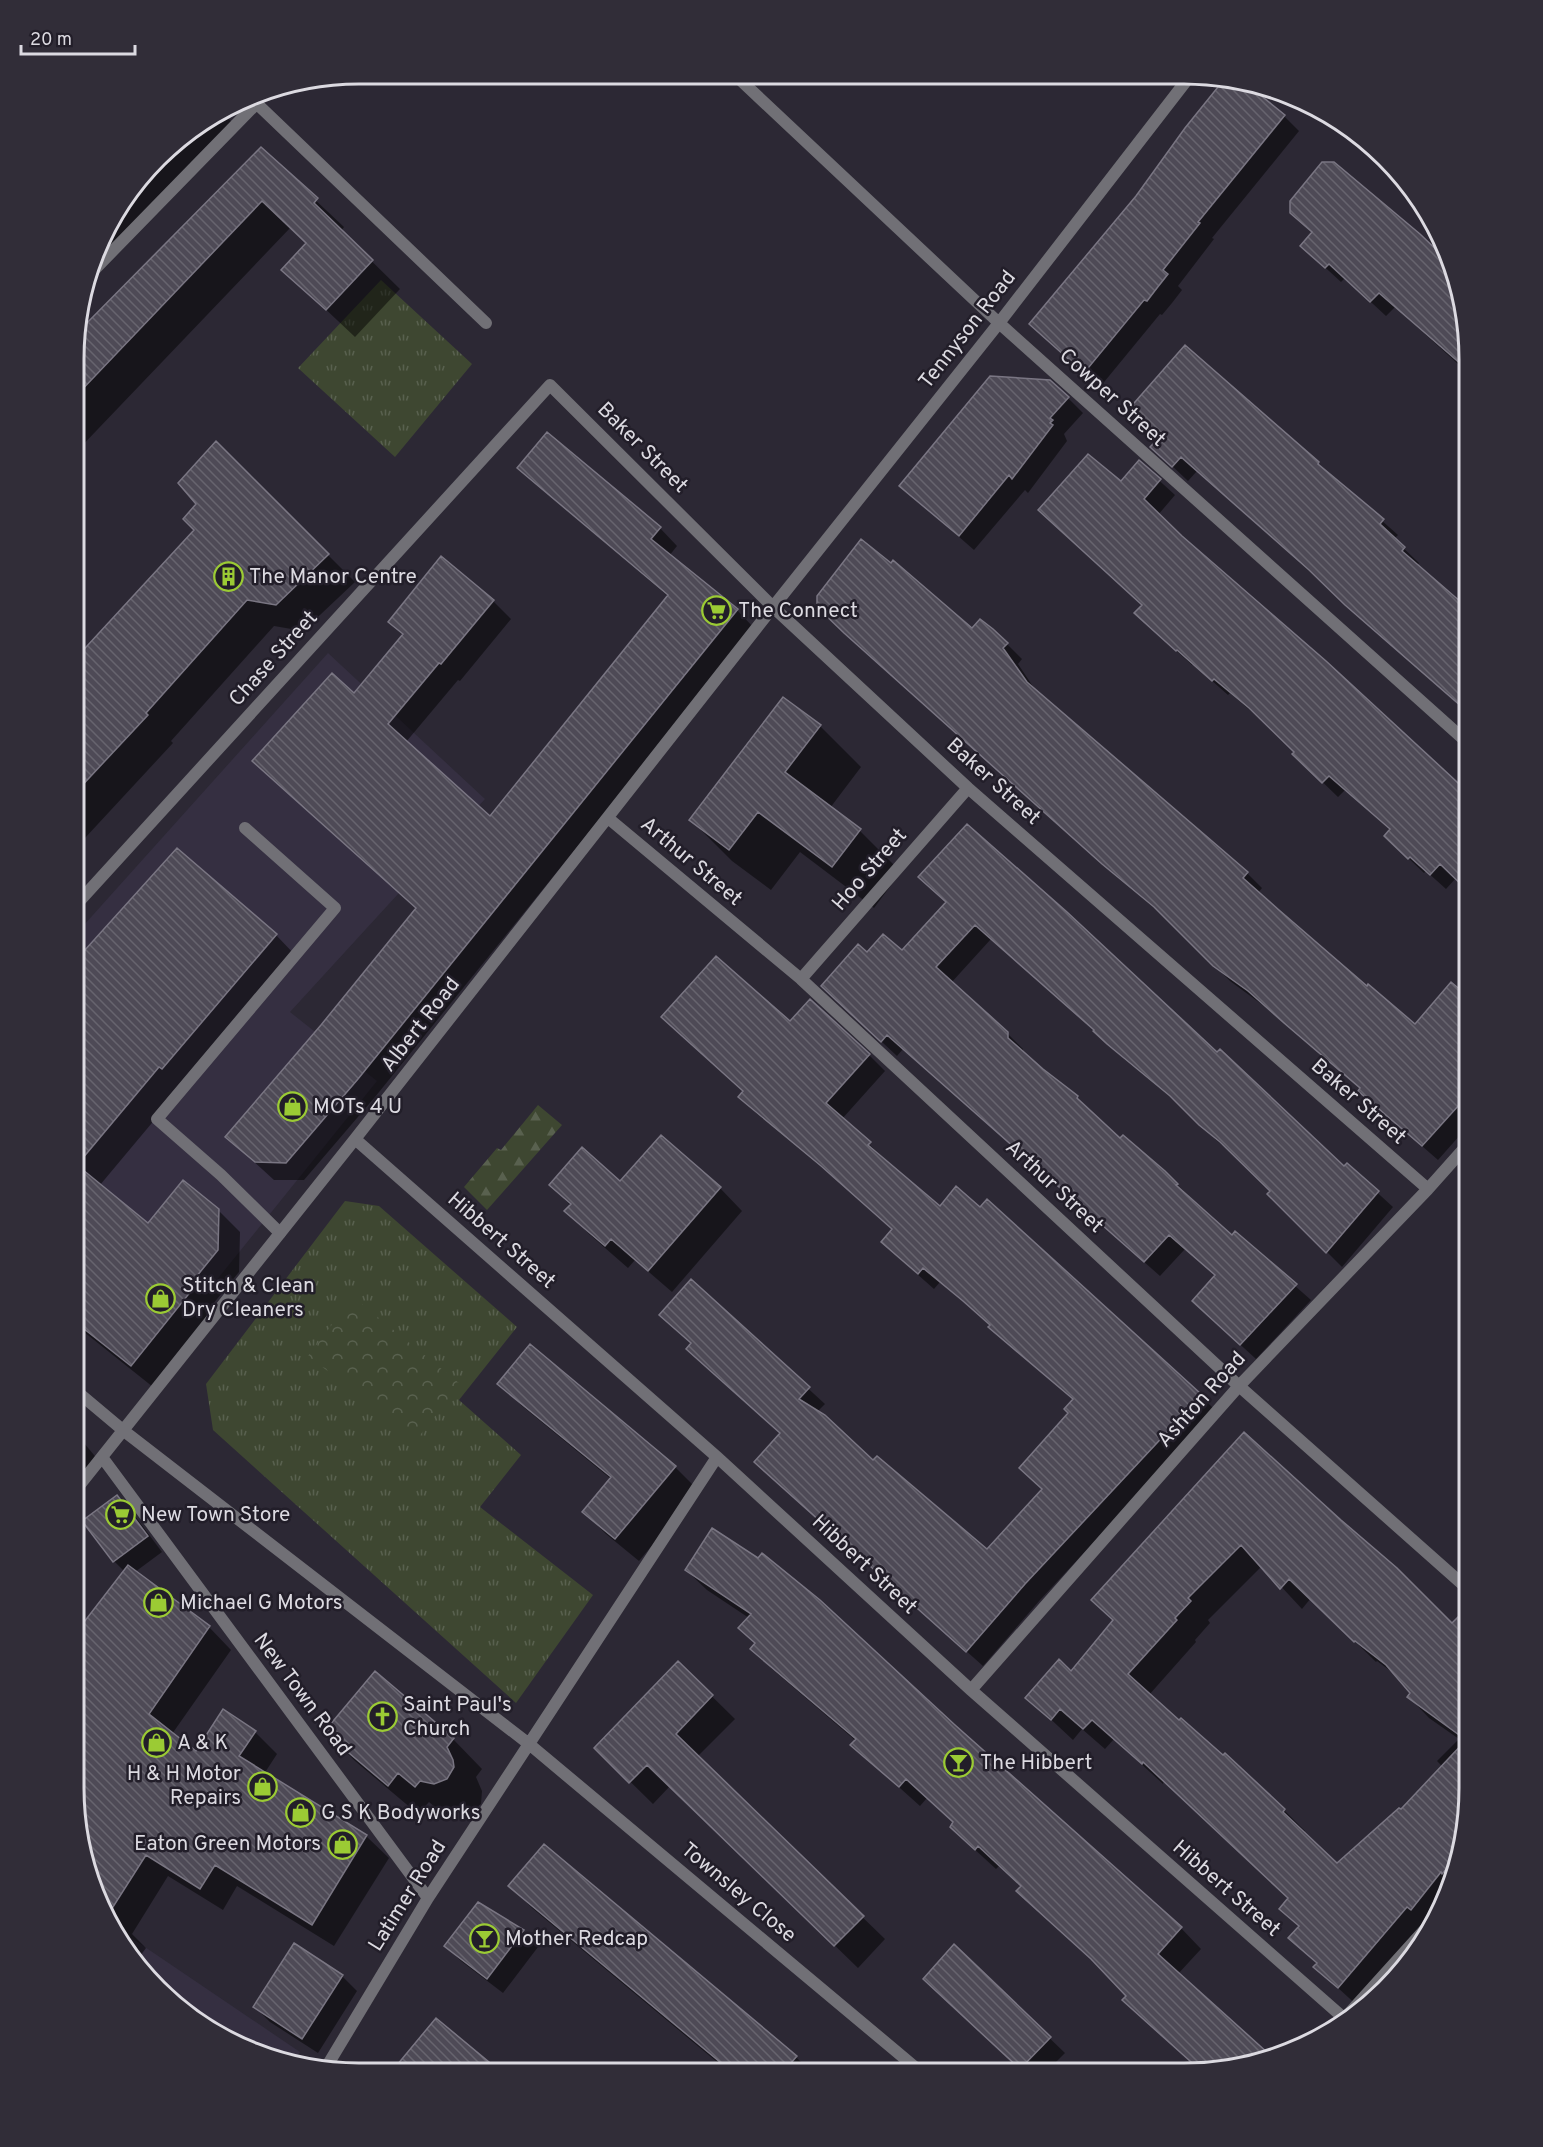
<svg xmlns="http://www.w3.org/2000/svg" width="1543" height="2147" font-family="Overpass,sans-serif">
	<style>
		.built { fill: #352f41 }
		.grass { fill: url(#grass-tufts) }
		.forest { fill: url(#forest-firs) }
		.park { fill: url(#park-crowns) }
		.shadow { fill: #0007; fill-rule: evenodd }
		.building { fill: url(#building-back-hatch); stroke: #7a7683; stroke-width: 1.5; fill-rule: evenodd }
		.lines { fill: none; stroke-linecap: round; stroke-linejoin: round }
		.lane { stroke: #717076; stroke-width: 12 }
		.street { stroke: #717076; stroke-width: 12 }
		.labels { text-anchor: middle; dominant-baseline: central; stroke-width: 5; stroke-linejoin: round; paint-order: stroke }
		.street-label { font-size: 21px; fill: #dcdae1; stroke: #221e29 }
		.poi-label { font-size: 21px; fill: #dcdae1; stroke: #221e29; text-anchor: start }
		.rim { fill: none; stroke: #dcdae1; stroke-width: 3 }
	</style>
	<defs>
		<pattern id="grass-tufts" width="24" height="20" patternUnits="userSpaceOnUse" patternTransform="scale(1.5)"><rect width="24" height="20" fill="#3e4731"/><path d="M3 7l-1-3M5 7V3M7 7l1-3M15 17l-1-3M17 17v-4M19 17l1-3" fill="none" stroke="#59614f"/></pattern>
		<pattern id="forest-firs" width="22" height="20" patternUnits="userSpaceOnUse" patternTransform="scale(1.5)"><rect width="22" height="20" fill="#3e4731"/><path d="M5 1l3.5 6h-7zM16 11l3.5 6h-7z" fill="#59614f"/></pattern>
		<pattern id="park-crowns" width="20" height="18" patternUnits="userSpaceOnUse" patternTransform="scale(1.5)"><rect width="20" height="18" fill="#3e4731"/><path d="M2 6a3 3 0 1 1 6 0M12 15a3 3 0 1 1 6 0" fill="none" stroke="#59614f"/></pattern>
		<pattern id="building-back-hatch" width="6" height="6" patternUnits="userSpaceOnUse" patternTransform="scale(1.5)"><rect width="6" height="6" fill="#4e4a56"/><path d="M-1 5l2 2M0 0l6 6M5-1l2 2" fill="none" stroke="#67646e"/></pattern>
	</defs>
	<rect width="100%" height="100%" fill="#2c2834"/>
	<path class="built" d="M328,653L485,799L290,1012L377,1081L207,1292L133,1228L74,1254L75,1087L114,1044L75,1009V935Z
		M108,1922L300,2052L294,2060L200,2025L144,1976Z"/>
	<path class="grass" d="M381,280L472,364L395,457L298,368Z
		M345,1201L379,1206L517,1327L459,1400L521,1455L480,1507L593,1595L516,1703L213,1430L206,1384Z"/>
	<path class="forest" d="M538,1105L562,1125L487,1210L464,1187L497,1148L501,1150Z"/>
	<path class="park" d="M353,1297L460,1384L417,1439L308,1356Z"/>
	<path class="shadow" d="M224,114L234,124L96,261L112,217L171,144Z
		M1284,116L1299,131L1212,238L1214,239L1178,286L1182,290L1172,303L1162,315L1160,314L1100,387L1031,324Z
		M261,149L344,227L341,231L400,289L355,337L284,270L308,244L291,227L76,452V336Z
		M1291,212L1434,249L1447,263L1469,359V374L1395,307L1386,316L1345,278L1341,282L1317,260L1313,233Z
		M1068,398L1083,413L1064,434L1067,441L1028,493L1025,490L974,550L901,486Z
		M216,443L355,582L303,631L274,626L171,741L173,743L85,838L75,829V650L81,655L196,531L198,504Z
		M1152,447L1318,464L1398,535L1394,539L1419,563L1417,566L1469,617V714L1197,471L1188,481Z
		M1139,462L1175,495L1158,515L1448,774L1469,796V891L1456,878L1446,889L1426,871L1424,873L1401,851L1391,830L1345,790L1338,797L1309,769L1288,743L1230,693L1228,695L1193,664L1192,665L1151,628L1143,606L1121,483Z
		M519,468L660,528L677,546L669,556L737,610L754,628L375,1097L304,1180H274L227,1137L322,1026L417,909L254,761L354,695L404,635L390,622L493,601L511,619L460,681L458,680L406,742L490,818L669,597L537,485Z
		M972,630L1007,644L1022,659L1018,664L1038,694L1247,873L1262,888L1258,893L1367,988L1416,1026L1457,989L1469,971V1125L1438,1160L1375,1105L1361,1089L1264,1006L1230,981L1171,922L1119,879L861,648Z
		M820,726L861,767L830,808L860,831L901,872L874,908L800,852L771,890L732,861L691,820Z
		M177,850L276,935L297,957L182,1087L100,1185L148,1225L218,1210L240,1232L239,1272L213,1304L216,1307L153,1387L74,1324L75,962Z
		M947,903L1217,1054L1344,1169L1347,1165L1393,1207L1342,1267L1269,1194L1272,1191L1237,1157L1216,1140L1186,1110L1124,1059L1095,1031L991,939L951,983L1007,1033L1023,1049V1053L1077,1097L1120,1140L1164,1172L1232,1237L1235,1233L1311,1300L1256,1359L1209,1316L1216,1276L1185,1249L1160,1276L903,1049L897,1056L838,1001L867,954L902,952Z
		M791,1023L869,1055L885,1071L842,1119L885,1159L884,1161L940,1208L1199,1394L1215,1410L1200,1428L1040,1600L983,1666L772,1478L781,1434L692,1344L691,1281L825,1404L817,1412L873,1462L987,1551L1043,1489L1070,1413L1074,1400L1006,1342L981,1316L940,1282L934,1289L899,1258L883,1242L893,1230L839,1182L756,1113L740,1097Z
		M621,1183L720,1188L742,1211L672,1292L635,1260L628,1268L589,1234L567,1211L571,1206L551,1185Z
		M530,1346L675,1467L698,1490L639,1561L606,1534L584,1512L611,1479L522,1406L499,1383Z
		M74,1431L99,1461L74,1481Z
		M1244,1434L1452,1625L1469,1633V1807L1454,1880L1431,1928L1360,2008L1315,1967L1318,1965L1290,1938L1300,1927L1281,1908L1290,1899L1164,1781L1163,1784L1114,1739L1105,1749L1082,1729L1073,1740L1028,1698L1072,1673L1115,1621ZM1262,1566L1302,1609L1311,1598L1376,1662L1377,1661L1400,1678L1412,1693L1409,1697L1429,1718L1459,1739L1437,1761L1443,1767L1401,1811L1337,1865L1303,1833L1305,1831L1284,1810L1149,1695L1196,1642L1195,1640L1210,1623L1208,1620Z
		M117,1497L132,1512L162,1552L135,1572L209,1627L231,1650L172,1734L196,1753L255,1732L277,1754L264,1774L366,1836L389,1858L334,1946L237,1886L223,1910L168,1876L132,1934L146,1948L135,1963L103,1914L74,1788V1690L76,1688L74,1686V1638L125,1572L114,1561L84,1522Z
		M686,1570L954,1726L1181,1928L1201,1949L1178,1974L1128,1996L1106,1972L1018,1891L1022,1886L1000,1865L996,1869L972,1847L955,1823L927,1798L920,1806L852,1745L856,1741L772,1669L752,1649L756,1644L740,1628L749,1618L707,1590Z
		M678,1663L735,1719L697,1757L885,1939L858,1968L670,1786L653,1804L596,1748Z
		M375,1673L453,1739L482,1769L476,1777L482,1791L481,1804L471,1812L465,1813L450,1810L445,1816L429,1802L418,1814L355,1761L326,1732Z
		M510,1886L796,2057L811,2072H729L532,1908Z
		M478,1904L523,1932L538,1947L503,1993L461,1961L446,1946Z
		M294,1946L342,1976L357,1991L318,2053L270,2022L255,2007Z
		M954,1946L1065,2053L1045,2073H1025L940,1994Z"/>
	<path class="building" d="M1226,77L1244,82L1285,115L1198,222L1200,223L1163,270L1168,274L1157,288L1147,301L1144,300L1084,373L1029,324L1136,196L1185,128Z
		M261,147L318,198L314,203L373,260L326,310L281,270L306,243L262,201L76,396V334Z
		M1322,162H1334L1420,234L1446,259L1469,359V371L1379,293L1370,302L1329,264L1325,268L1300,246L1312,232L1290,213V201Z
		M1185,345L1319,462L1318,464L1384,519L1380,524L1405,547L1402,551L1469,609V713L1345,605L1309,570L1181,457L1172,467L1150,447L1159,438L1128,410Z
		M990,376L1050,380L1069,397L1050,418L1053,420L1050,423L1053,425L1012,479L1009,475L959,536L899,486Z
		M547,432L661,527L651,539L738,609L358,1079L286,1163L255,1162L225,1137L321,1025L416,908L252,761L332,673L354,693L403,634L388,622L441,556L494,600L441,664L439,663L388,724L490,816L668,595L517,468Z
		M216,441L329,554L276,605L247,600L146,713L148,715L75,793V659L194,530L183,519L196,504L178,483Z
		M1088,454L1121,481L1139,460L1161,479L1144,499L1182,536L1326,661L1469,793V892L1440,864L1430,875L1410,857L1408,859L1384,836L1390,829L1329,776L1322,783L1292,754L1294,752L1249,708L1214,679L1212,681L1177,650L1176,651L1134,613L1142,605L1038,510Z
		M861,539L891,563L893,560L972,628L980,619L993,629L1008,643L1003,648L1027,682L1248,872L1243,878L1279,910L1367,986L1368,984L1415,1024L1451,982L1469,997V1094L1422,1146L1358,1091L1360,1088L1284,1023L1248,991L1213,966L1154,907L1102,864L844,633L817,607V596Z
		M783,697L821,725L785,772L861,829L832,867L758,812L729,850L689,820Z
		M967,824L1067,912L1217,1052L1220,1049L1344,1166L1347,1163L1379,1191L1326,1253L1267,1194L1270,1191L1220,1142L1199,1125L1170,1096L1107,1044L1093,1031L1094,1030L975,925L936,967L1008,1032V1038L1043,1069L1078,1096L1077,1098L1120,1138L1123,1135L1165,1171L1178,1184L1176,1185L1232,1235L1235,1231L1297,1284L1240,1345L1192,1301L1215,1275L1169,1235L1144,1262L887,1035L881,1042L821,986L858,944L867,952L883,934L902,950L946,902L918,877Z
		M177,848L277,934L162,1069L159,1067L77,1165L148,1223L183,1180L219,1209L218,1250L192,1282L196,1285L131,1366L74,1321L75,961Z
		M716,956L790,1021L810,999L870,1054L826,1103L871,1142L868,1145L940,1206L956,1186L980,1207L987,1199L1200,1393L1185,1413L1025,1584L966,1652L754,1462L780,1433L686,1349L691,1343L659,1315L691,1279L810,1387L799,1399L825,1415L873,1460L877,1456L987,1549L1042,1489L1019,1468L1068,1413L1064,1409L1073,1399L988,1327L990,1325L963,1301L923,1268L918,1274L881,1242L892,1229L821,1166L738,1097L743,1091L661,1017Z
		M661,1135L721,1187L648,1271L611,1239L605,1246L564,1211L571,1204L549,1185L582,1147L620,1181Z
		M530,1344L676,1466L615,1539L582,1512L611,1477L497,1384Z
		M1244,1432L1341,1520L1397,1568L1452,1623L1469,1606V1807L1459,1854L1442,1874L1441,1872L1411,1910L1407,1907L1338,1988L1313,1967L1317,1963L1288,1938L1299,1926L1279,1909L1288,1898L1143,1762L1142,1764L1092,1720L1083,1729L1060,1709L1051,1720L1025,1698L1059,1659L1071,1671L1113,1620L1091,1600ZM1241,1545L1280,1589L1289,1579L1354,1642L1355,1641L1386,1665L1410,1693L1407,1697L1466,1740L1401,1809L1399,1808L1337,1863L1283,1812L1285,1809L1225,1753L1223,1755L1181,1718L1179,1720L1128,1674L1177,1620L1175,1618L1191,1601L1188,1598Z
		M117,1495L148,1536L113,1562L82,1521Z
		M712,1528L758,1558L762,1553L820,1600L955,1725L1182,1927L1158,1954L1269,2054L1200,2070L1122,2000L1126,1996L1091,1959L1016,1891L1021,1886L978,1846L975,1850L950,1827L953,1822L906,1779L899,1787L850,1745L856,1739L750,1649L755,1643L738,1628L751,1614L685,1570Z
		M128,1565L210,1626L149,1714L196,1751L223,1709L256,1731L239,1756L367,1835L312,1925L215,1865L200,1889L146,1855L106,1918L103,1914L74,1788V1635Z
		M678,1661L713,1695L676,1734L864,1916L834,1946L647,1765L629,1783L594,1748Z
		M375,1671L454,1738L447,1747L453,1760L454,1767L447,1779L434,1784L420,1781L415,1787L398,1773L388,1786L324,1732Z
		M544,1844L797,2056L783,2072H732L508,1886Z
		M478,1902L524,1930L487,1979L444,1946Z
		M294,1943L343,1975L302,2039L253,2007Z
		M954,1944L1051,2037L1020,2069L923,1979Z
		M436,2018L501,2072L392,2071Z"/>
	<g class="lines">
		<path class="lane" d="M245,828L335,908L157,1119L221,1175L280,1233
			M185,2012L219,2032"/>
		<path class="street" d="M735,75L999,323L1469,744
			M251,98L486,323
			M94,270L257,103
			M608,818L801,979L1239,1386L1469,1590
			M75,906L550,385L773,607L968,788L1428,1189
			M801,979L968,788
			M355,1139L717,1457L971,1690L1346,2020
			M74,1389L124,1431L529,1744L922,2073
			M102,1457L428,1898
			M74,1492L355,1139L773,607L999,323L1190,76
			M971,1690L1239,1386L1428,1189L1469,1143
			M1344,2019L1437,1916
			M324,2071L428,1898L717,1457
			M527,2071L528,2072"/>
	</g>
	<defs>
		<symbol id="building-ring" viewBox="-11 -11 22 22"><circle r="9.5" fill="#221e29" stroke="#9bcb34" stroke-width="1.5"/><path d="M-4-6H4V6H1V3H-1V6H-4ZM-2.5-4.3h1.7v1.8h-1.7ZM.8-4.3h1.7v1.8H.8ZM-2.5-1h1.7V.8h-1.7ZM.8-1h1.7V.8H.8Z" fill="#9bcb34"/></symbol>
		<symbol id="supermarket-ring" viewBox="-11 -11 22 22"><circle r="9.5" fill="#221e29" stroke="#9bcb34" stroke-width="1.5"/><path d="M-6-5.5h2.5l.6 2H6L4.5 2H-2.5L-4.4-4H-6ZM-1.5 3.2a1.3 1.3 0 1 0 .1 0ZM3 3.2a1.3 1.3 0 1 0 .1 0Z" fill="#9bcb34"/></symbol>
		<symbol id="shop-ring" viewBox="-11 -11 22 22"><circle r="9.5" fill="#221e29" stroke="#9bcb34" stroke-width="1.5"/><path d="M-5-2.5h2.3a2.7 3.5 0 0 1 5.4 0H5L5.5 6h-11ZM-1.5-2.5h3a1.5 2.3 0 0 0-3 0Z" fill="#9bcb34"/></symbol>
		<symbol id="church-ring" viewBox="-11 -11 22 22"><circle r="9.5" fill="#221e29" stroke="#9bcb34" stroke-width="1.5"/><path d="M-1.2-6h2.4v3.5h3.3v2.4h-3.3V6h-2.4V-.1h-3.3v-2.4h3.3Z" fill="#9bcb34"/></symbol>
		<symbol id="bar-ring" viewBox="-11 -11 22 22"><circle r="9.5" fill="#221e29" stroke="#9bcb34" stroke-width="1.5"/><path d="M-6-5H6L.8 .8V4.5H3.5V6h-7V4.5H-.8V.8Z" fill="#9bcb34"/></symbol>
	</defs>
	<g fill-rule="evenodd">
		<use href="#building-ring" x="212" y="560" width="33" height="33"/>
		<use href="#supermarket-ring" x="700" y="594" width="33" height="33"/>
		<use href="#shop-ring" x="276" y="1090" width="33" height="33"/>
		<use href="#shop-ring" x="144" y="1282" width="33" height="33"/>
		<use href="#supermarket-ring" x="104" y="1498" width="33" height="33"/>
		<use href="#shop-ring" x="142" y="1586" width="33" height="33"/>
		<use href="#church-ring" x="366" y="1700" width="33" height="33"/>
		<use href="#shop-ring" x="140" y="1726" width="33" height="33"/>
		<use href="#bar-ring" x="942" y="1746" width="33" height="33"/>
		<use href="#shop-ring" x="246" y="1770" width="33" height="33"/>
		<use href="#shop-ring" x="284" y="1796" width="33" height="33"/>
		<use href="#shop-ring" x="326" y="1828" width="33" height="33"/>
		<use href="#bar-ring" x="468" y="1922" width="33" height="33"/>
	</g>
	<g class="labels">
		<g class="street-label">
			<text transform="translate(968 330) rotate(-52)">Tennyson Road</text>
			<text transform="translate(1112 398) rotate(42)">Cowper Street</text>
			<text transform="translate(642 448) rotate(45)">Baker Street</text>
			<text transform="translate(274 659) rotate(-48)">Chase Street</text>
			<text transform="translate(993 782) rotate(42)">Baker Street</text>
			<text transform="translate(691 862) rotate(40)">Arthur Street</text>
			<text transform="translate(870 870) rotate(-49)">Hoo Street</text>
			<text transform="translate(421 1025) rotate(-52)">Albert Road</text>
			<text transform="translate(1358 1102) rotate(41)">Baker Street</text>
			<text transform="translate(1054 1187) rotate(43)">Arthur Street</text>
			<text transform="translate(501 1241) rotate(41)">Hibbert Street</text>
			<text transform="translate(1202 1400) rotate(-48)">Ashton Road</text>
			<text transform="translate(864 1565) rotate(43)">Hibbert Street</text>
			<text transform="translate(302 1695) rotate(53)">New Town Road</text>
			<text transform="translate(1226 1889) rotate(41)">Hibbert Street</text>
			<text transform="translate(738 1893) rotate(40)">Townsley Close</text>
			<text transform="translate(408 1896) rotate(-58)">Latimer Road</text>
		</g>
		<g class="poi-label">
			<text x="249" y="577">The Manor Centre</text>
			<text x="738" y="611">The Connect</text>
			<text x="313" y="1107">MOTs 4 U</text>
			<text x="182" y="1286">Stitch &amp; Clean<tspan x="182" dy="24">Dry Cleaners</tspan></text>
			<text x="141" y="1515">New Town Store</text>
			<text x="180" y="1603">Michael G Motors</text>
			<text x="403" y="1705">Saint Paul's<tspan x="403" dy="24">Church</tspan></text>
			<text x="177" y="1743">A &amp; K</text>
			<text x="980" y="1763">The Hibbert</text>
			<text x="241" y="1774" text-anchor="end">H &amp; H Motor<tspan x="241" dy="24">Repairs</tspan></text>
			<text x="321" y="1813">G S K Bodyworks</text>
			<text x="321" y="1844" text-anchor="end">Eaton Green Motors</text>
			<text x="505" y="1939">Mother Redcap</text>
		</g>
	</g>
	<path d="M0 0H1543V2147H0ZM359 84H1184A275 275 0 0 1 1459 359V1788A275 275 0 0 1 1184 2063H359A275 275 0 0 1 84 1788V359A275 275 0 0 1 359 84Z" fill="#312d38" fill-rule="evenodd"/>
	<path class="rim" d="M359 84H1184A275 275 0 0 1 1459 359V1788A275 275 0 0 1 1184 2063H359A275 275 0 0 1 84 1788V359A275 275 0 0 1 359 84Z"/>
	<path d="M21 45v9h114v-9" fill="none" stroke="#dcdae1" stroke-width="3"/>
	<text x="30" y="45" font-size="18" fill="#dcdae1" stroke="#221e29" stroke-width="4.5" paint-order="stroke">20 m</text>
</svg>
